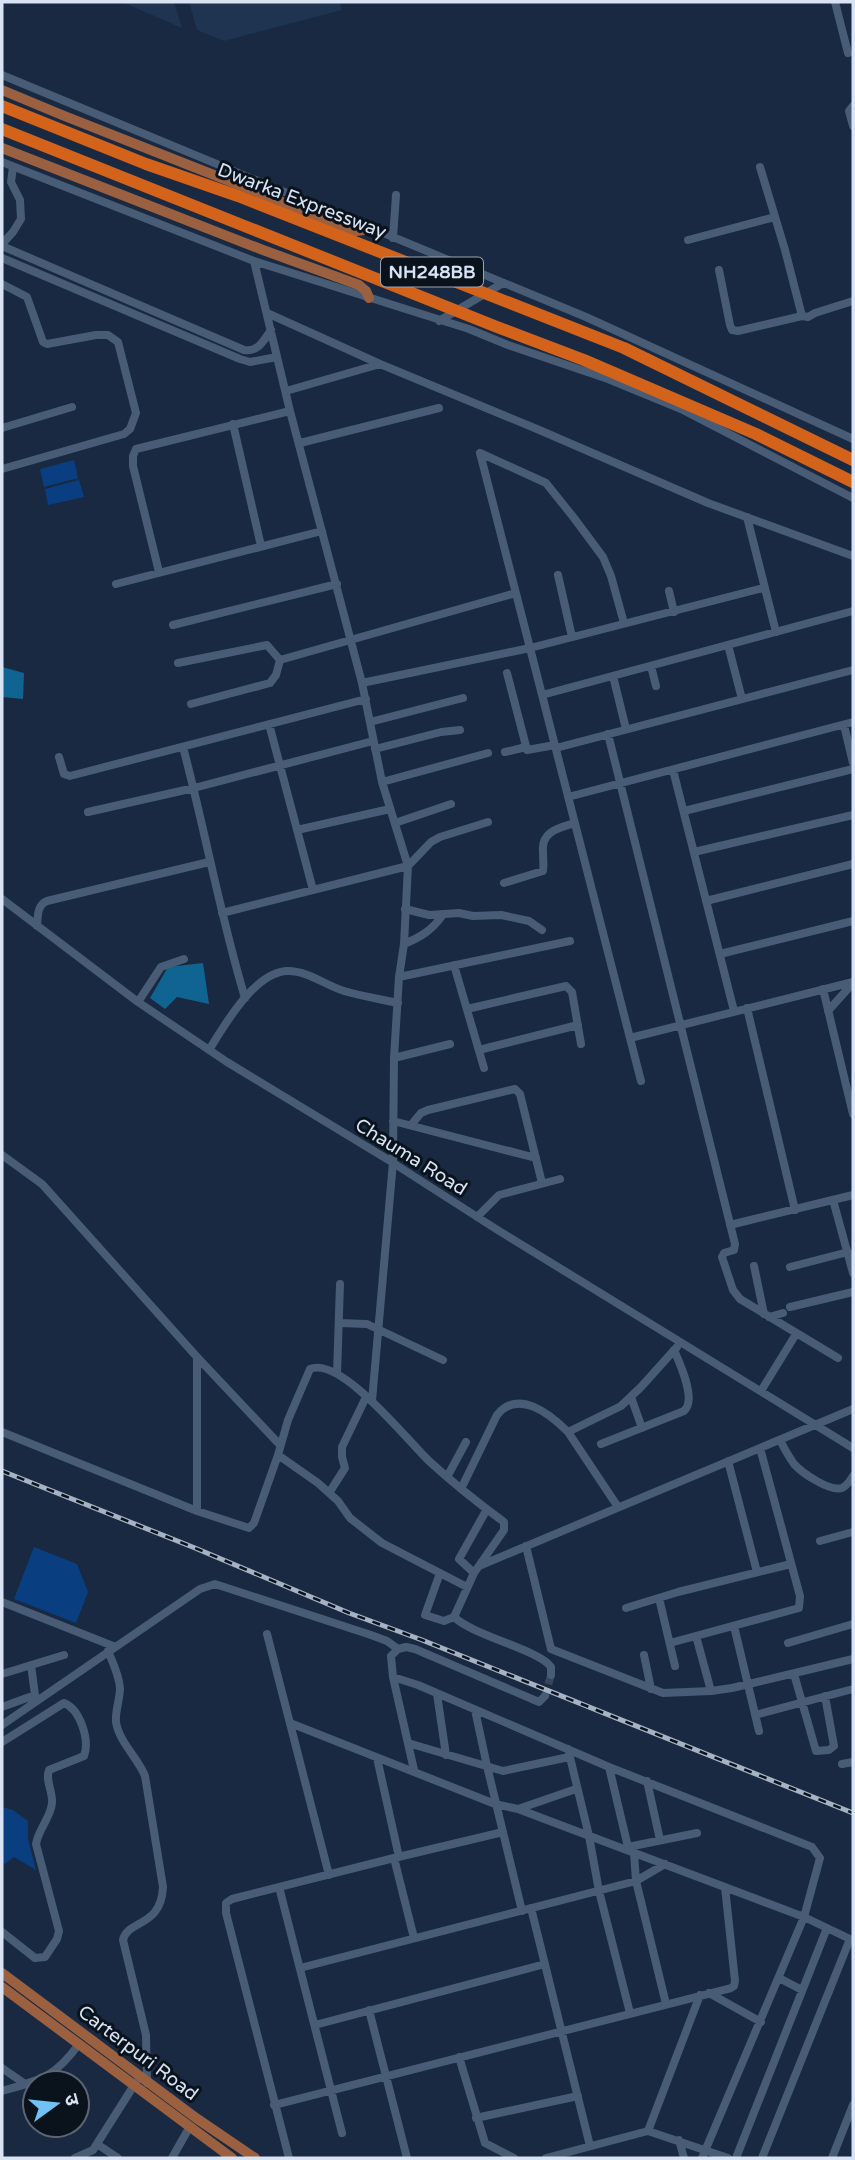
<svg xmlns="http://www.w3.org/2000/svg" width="855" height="2160" font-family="'Varela Round','Noto Sans Devanagari',sans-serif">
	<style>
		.built { fill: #1e3450 }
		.green { fill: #093f81 }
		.water { fill: #0f6491 }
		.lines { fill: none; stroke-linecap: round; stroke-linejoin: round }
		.minor-tunnel { stroke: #35455c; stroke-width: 8; stroke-dasharray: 8 4; stroke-linecap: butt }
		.minor { stroke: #485c76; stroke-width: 8 }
		.major { stroke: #9b603f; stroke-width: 10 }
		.highway { stroke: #d3621b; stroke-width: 12 }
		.rail-casing { stroke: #a5b2c4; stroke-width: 5 }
		.rail { stroke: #0a121c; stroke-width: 2.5; stroke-dasharray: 8; stroke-linecap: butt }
		.labels { text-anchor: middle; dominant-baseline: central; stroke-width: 6; stroke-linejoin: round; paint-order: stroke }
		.shield { fill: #0a121c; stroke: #9aa5b3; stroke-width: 2 }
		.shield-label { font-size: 18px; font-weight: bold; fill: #d8e4f4 }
		.street-label { font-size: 19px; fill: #d8e4f4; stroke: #0a121c }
	</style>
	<rect width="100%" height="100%" fill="#182941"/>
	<path class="built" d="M122,2H174L182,28Z
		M189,2H340L342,10L224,41L197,30Z"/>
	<path class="green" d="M74,460L78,478L44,487L40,469Z
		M79,480L84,497L48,505L45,489Z
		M34,1547L77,1564L88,1592L76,1623L14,1599Z
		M2,1807L13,1810L28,1821V1839L36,1870L14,1857L5,1864L2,1861Z"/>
	<path class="water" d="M2,667L24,673L23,699L2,697Z
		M203,963L209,1004L177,997L165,1009L150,998L168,967Z"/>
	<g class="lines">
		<path class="minor-tunnel" d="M545,1696L551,1675"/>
		<path class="minor" d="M835,2L848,53
			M2,75L586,317L853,439
			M853,106L849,111L853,126
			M2,162L254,261L469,329L508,345L608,379L681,409L853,498
			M760,167L785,250L802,316
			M393,238L396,195
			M688,240L775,217
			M2,244L13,232L21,219L20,200L11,182L13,167
			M2,246L244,350C259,352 263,341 271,330
			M2,258L240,359L250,362L277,357
			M254,261L290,411L362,683L382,782L408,866L404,944L399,977L394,1058L393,1162L372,1401
			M719,270L730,325L732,330L738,331L802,316L808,317L815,313L853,301
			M2,284L27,297L43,342L47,344L96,335H108L118,342L136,413L130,429L124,434L2,469
			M267,313L380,364L537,429L708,503L853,556
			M439,321L503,283
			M286,391L380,364
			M233,424L261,546
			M2,428L72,407
			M300,443L439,408
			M480,453L641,1081
			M480,453L546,483L574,518L603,557L611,576L624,623
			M747,517L776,632
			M159,572L133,466V456L136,449L290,411
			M558,575L572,637
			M116,584L322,531
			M669,591L674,612
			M173,625L337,584
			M728,645L742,699
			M178,663L267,645L280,660
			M651,666L656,686
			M507,673L527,750L555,745
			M613,676L626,729
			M362,683L530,648L763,588
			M542,695L853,611
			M191,704L270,683L276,675L280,660L516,593
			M370,722L463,698
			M269,724L313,890
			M844,725L853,763
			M608,734L735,1244L734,1250L724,1253L722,1257L733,1290L740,1299L838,1358
			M183,747C205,830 220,915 245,998
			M556,748L853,670
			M375,749L441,732L460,730
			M505,752L526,747
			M59,757L64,774L70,776L366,699
			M673,770L734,1011
			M382,782L488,753
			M568,797L853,722
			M684,811L853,769
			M88,812L194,788L373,741
			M395,823L451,804
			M297,830L390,809
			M694,852L853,815
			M504,883L543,871C544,864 543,859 543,852C541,831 559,828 575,823
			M2,899L138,1002L227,1062L387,1159L496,1229L853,1448
			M706,901L853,864
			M405,909L429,915L459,913L473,916L501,915L529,921L542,930
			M222,913L408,866L431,842L440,837L488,822
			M37,926C38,916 37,905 47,901L209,862
			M404,944C421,937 432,930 442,916
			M720,954L853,921
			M454,965L484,1068
			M399,977L570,941
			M823,989L853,1114
			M138,1002L161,967L184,959
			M747,1008L795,1210
			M467,1009L566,986L572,992L581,1044
			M828,1011L853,983
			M630,1038L853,982
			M209,1050C224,1026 255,971 288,971C308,971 325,985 344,991C361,996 380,999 398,1003
			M479,1050L578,1025
			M394,1058L450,1044
			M393,1121L536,1158
			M411,1125L421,1113L428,1110L515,1089L520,1094L542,1183
			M2,1155L42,1184L197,1357L280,1445
			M833,1200L853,1273
			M477,1217L499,1195L560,1179
			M730,1225L853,1195
			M754,1266L764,1314
			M790,1267L848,1252
			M790,1307L853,1292
			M769,1317L783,1313
			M339,1323L367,1324L443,1360
			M337,1374L340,1284
			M761,1391L796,1334
			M631,1397L642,1428
			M2,1432L197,1511L249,1528L254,1523L278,1455L288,1420L310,1369C341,1356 407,1440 429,1461C453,1483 478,1503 504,1522V1530L474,1573L454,1617C474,1636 540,1650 551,1667V1675
			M568,1432L621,1406L641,1387L677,1347
			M780,1440C784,1448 789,1457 794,1464C802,1473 830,1492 842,1488C847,1486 850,1481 853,1476
			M601,1444L684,1411C697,1400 680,1364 674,1350
			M278,1455L318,1483L338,1501L350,1518L382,1543L467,1587
			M728,1461L757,1572
			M447,1477L466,1442
			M461,1489L497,1415C518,1389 549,1413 568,1432L618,1507
			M329,1493L345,1468L342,1457V1447L366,1397
			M197,1511V1357
			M820,1541L853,1532
			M526,1546L551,1649L663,1693L711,1691L732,1688L853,1659
			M479,1566L853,1409
			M440,1573L425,1615L444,1621L454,1617
			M474,1573L459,1559L487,1509
			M659,1598L675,1666
			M2,1602L113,1646
			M626,1608L678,1592L791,1564
			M734,1626L759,1731
			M267,1634L329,1875
			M696,1636L711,1691
			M670,1643L799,1608L800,1596L760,1448
			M788,1643L853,1624
			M398,1649L391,1656L393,1677L414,1770
			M108,1651C113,1663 119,1675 120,1688C120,1699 115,1711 116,1722C119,1742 138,1758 145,1776L163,1887C161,1928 128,1919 123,1940L146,2035L147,2083
			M644,1655L651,1689
			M2,1674L64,1655
			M794,1674L816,1751L829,1750L834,1746L825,1696
			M393,1677L418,1685L609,1767L812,1847L820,1858L804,1917L702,2158
			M437,1694L446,1755
			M2,1707L35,1695L31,1665
			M475,1710L487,1766L522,1911
			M755,1715L853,1689
			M290,1723L495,1804L518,1809L804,1917L850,1939L762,2158
			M2,1725L200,1589L215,1584L371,1635L387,1641L398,1649L406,1647L415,1649L539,1702L545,1696
			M2,1742L64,1703C80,1709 90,1740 84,1756L49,1770C45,1781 53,1791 52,1803C51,1817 38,1830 36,1844L59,1931L57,1939L45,1957L35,1958L2,1932
			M408,1743L503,1771L569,1757
			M568,1749L589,1836L599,1891L630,2013
			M377,1758L399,1857
			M842,1764L853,1762
			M609,1767L628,1847L634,1853L636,1881L666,2004
			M647,1781L660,1840
			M518,1809L576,1789
			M628,1847L697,1833
			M279,1887L342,2133
			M531,1908L590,2146
			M414,1938L394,1858L503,1832
			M300,1968L636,1881L665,1864
			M779,1978L802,1990
			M709,1993L761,2022
			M369,2010L407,2158
			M315,2025L545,1964
			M459,2057L485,2143L514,2158
			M2,2068L25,2084
			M2,2091C41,2080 54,2078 79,2044
			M274,2105L731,1988L734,1986L735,1981L725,1887
			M476,2118L578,2096
			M648,2131L700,1995
			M679,2140L684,2158
			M97,2144L118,2158
			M75,2158L93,2150L136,2082
			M172,2158L189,2128
			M289,2158L226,1913V1903L232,1899L394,1858
			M546,2158L648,2131L728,2158
			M736,2158L827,1928
			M832,2158L853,2105"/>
		<path class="major" d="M2,90L62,115L356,231L372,229
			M2,148L263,250L359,285L366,291L369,298
			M2,1973L196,2118L255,2158
			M2,1987L232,2158"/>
		<path class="highway" d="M2,106L146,164L238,196L624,348L853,460
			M2,129L497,327L584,360L756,434L853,482"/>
		<defs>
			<path id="rail" d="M2,1471L195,1548L349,1613L422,1640L853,1813"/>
		</defs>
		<use href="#rail" class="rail-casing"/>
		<use href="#rail" class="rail"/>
	</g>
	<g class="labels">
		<rect class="shield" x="381" y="257.5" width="102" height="29" rx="5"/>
		<g class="shield-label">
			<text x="432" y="272">NH248BB</text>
		</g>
		<g class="street-label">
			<text transform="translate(302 201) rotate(21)">Dwarka Expressway</text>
			<text transform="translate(411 1157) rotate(32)">Chauma Road</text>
			<text transform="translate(138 2053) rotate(37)">Carterpuri Road</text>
		</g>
	</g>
	<rect width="855" height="2160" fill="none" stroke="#d8e4f4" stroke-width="7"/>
	<g transform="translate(56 2104) rotate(75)"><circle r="33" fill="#0a121c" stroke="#5c6672" stroke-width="2"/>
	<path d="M0-5L12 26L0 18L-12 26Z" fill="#71c1f5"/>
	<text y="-10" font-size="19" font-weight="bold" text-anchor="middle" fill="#d8e4f4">उ</text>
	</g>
</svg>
